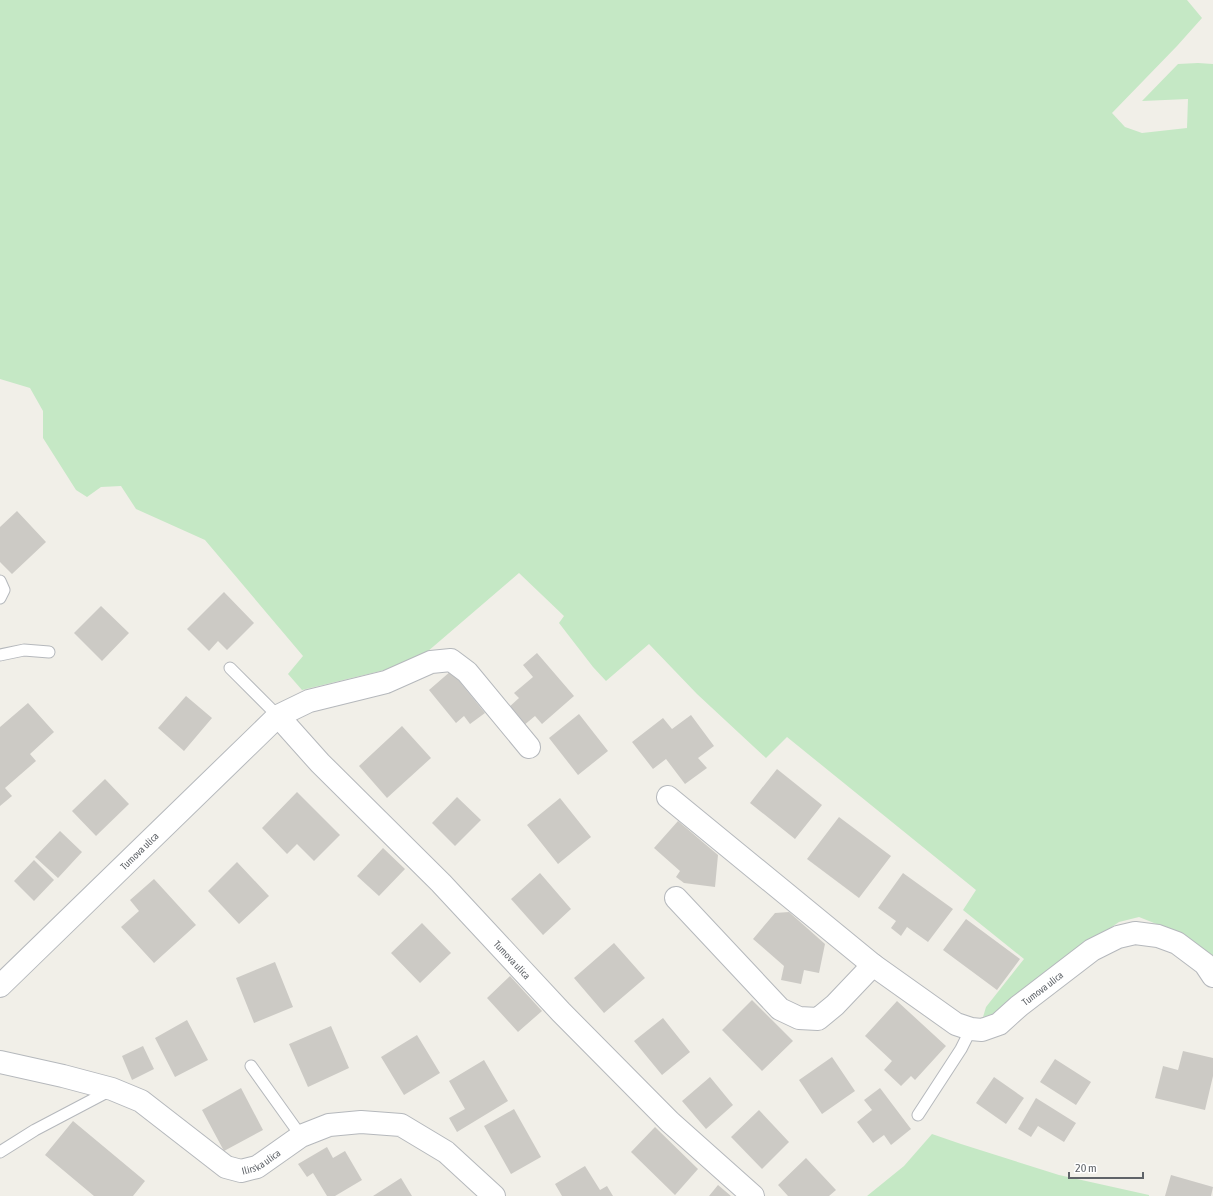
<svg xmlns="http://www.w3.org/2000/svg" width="1213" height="1196" font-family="'Asap Condensed',sans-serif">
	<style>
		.green { fill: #c5e8c5 }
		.building { fill: #cccac5 }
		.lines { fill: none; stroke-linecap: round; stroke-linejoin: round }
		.lane-casing { stroke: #b5b8bc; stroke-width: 13 }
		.street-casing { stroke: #b5b8bc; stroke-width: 24 }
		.lane { stroke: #fff; stroke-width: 11 }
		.street { stroke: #fff; stroke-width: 22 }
		.labels { text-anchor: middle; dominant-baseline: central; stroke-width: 3.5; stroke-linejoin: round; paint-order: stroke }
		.street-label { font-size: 10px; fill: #5f6368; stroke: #fff }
	</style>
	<rect width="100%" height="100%" fill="#f1efe8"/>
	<path class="green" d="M0,0H1187L1202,18L1177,46L1112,113L1125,127L1142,133L1187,128L1188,99L1142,101L1178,64L1198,63L1213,64V963L1169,929L1139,917L1119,922L1071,955L997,1013L983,1017L986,1007L1024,959L963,910L976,890L787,737L766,758L697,694L649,644L606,681L593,667L559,623L564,616L519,573L420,658L397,667L302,690L288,674L303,656L205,540L136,509L121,486L101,487L87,497L76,490L43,438V411L30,388L0,379Z
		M932,1134L961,1144L1059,1175L1149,1195V1196H867L904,1166Z"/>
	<path class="building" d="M17,511L46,542L12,574L0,562V527Z
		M224,592L254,623L227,650L218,641L209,651L187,629Z
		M101,606L129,633L102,661L74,633Z
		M537,653L574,696L542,724L535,716L523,726L508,708L519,698L514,693L533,677L523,665Z
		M451,671L485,713L470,724L464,716L456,723L429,690Z
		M186,696L212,718L184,751L158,728Z
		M28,703L54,732L30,754L36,761L5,788L12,796L0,806V727Z
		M579,714L608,751L578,775L549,738Z
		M691,715L714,746L698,758L707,768L685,784L666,759L653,769L632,742L663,718L672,729Z
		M402,726L431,758L387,798L359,766Z
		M777,769L822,805L795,839L750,803Z
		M105,779L129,804L96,836L72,811Z
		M297,792L340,835L314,861L297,844L287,854L262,828Z
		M457,797L481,820L455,846L432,823Z
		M560,798L591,837L558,864L527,825Z
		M839,817L891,856L859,898L807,859Z
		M678,821L718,855L715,887L684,883L676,877L680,871L654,848Z
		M60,831L82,852L58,878L35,857Z
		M383,848L405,869L379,896L357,876Z
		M34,860L54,880L34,901L14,881Z
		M237,862L269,896L239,924L208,891Z
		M540,873L571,909L543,935L511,899Z
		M903,873L953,909L928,942L907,927L901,936L891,928L896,921L878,908Z
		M154,879L196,925L154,963L121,927L139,911L130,900Z
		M789,912L825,944L819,973L804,970L801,984L781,980L784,966L753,939L775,913Z
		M966,919L1020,959L997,990L943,950Z
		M422,923L451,953L420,983L391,953Z
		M614,943L645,978L604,1013L574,978Z
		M275,962L293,1007L254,1023L236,978Z
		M510,976L542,1011L518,1032L487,998Z
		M752,1000L793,1041L762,1071L722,1030Z
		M897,1001L946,1046L915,1080L911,1076L901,1086L884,1070L892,1061L865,1036Z
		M663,1018L690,1052L662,1075L634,1041Z
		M187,1020L208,1060L175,1077L155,1038Z
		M331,1026L349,1068L308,1087L289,1044Z
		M417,1035L440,1073L404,1095L381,1057Z
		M143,1046L154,1069L132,1080L122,1056Z
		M1183,1051L1213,1058V1076L1205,1110L1155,1098L1163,1066L1178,1070Z
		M832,1057L855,1091L822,1114L799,1080Z
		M1055,1059L1091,1082L1076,1105L1040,1082Z
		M484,1060L508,1101L457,1132L449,1118L465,1109L449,1081Z
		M710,1077L733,1105L706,1129L682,1101Z
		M994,1077L1024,1098L1006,1124L976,1103Z
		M241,1088L263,1130L224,1151L202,1110Z
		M880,1088L911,1129L891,1145L884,1135L873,1143L857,1122L872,1110L864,1100Z
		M1036,1098L1076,1123L1064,1142L1038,1126L1031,1137L1018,1129Z
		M514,1109L541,1157L511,1174L484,1126Z
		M759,1110L789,1142L762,1169L731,1137Z
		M73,1121L145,1181L133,1196H94L45,1155Z
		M655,1127L698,1169L675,1195L631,1152Z
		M327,1147L333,1158L345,1151L362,1180L335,1196H327L313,1173L307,1177L298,1164Z
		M806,1158L836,1190L829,1196H788L778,1185Z
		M585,1166L600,1190L607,1186L613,1196H562L555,1184Z
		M1171,1175L1213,1187L1211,1196H1165Z
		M401,1178L412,1196H373Z
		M718,1185L731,1196H709Z"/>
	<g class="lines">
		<defs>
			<path id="lane" d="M0,581L4,590L0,598
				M0,655L24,650L49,652
				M230,668L278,716
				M251,1066L301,1136
				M918,1115L961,1049L971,1029
				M0,1152L35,1130L111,1090"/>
			<g id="street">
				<path id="s1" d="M278,716L320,763L441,883L561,1012L670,1122L753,1196"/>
				<path id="s2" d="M668,797L873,965L956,1024L971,1029L982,1030L999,1024L1019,1006L1092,950L1118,937L1135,933L1158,936L1177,943L1205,964L1213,976"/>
				<path d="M676,898L780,1009L799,1018L818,1019L835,1005L873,965"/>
				<path id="s3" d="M0,986L278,716L309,701L386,682L431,662L451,660L467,672L529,747"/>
				<path id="s4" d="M0,1062L63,1076L112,1089L141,1101L226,1167L241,1171L257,1167L301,1136L329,1125L361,1122L401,1125L446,1152L494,1196"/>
			</g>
		</defs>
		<use href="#lane" class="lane-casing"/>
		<use href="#street" class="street-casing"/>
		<use href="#lane" class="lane"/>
		<use href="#street" class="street"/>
	</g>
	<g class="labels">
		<g class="street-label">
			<text stroke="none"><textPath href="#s3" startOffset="194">Tumova ulica</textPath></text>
			<text stroke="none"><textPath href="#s1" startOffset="338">Tumova ulica</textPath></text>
			<text stroke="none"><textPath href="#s2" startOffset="468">Tumova ulica</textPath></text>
			<text stroke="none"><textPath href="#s4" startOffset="292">Ilirska ulica</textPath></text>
		</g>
	</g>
	<path d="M1069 1172v6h74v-6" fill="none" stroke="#5f6368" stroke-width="2"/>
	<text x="1075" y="1172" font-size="12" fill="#5f6368" stroke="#ffffff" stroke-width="3" paint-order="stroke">20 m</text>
</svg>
